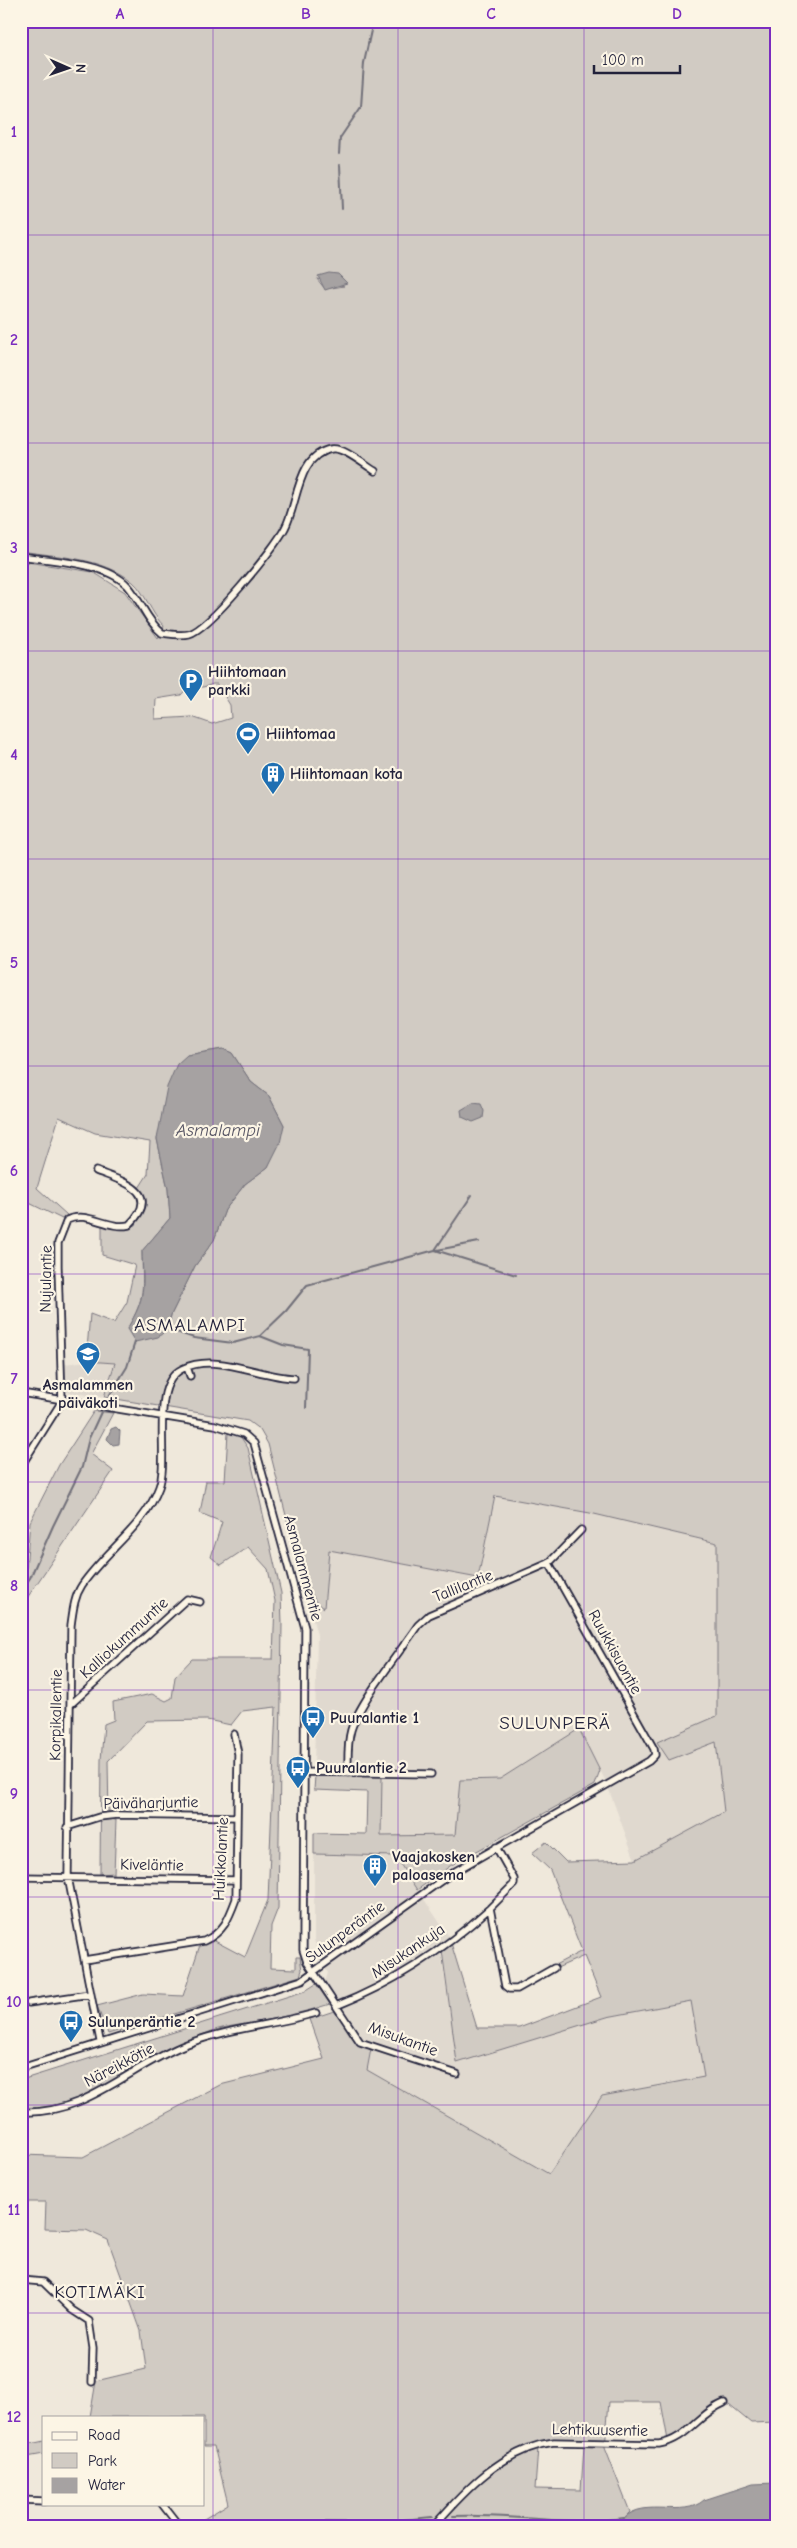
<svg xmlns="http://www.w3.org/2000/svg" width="797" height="2548" font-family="'Comic Neue',sans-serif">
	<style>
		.built { fill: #e0d9cf }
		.green { fill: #d1cbc3; stroke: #7a767f; fill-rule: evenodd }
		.water { fill: #a6a2a2; stroke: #716f79 }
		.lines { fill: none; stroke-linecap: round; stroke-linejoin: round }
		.stream { stroke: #716f79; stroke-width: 2 }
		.minor-casing { stroke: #22223b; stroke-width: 9 }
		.minor { stroke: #fcf5e5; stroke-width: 5.5 }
		.grid { fill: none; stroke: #7b2cbf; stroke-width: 1; stroke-opacity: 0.55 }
		.labels { text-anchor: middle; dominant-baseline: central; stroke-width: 4.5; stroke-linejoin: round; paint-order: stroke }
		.poi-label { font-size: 16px; font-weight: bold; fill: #22223b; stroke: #fcf5e5; text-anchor: start }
		.street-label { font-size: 16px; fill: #22223b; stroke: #fcf5e5 }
		.water-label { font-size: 18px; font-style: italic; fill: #575564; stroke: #fcf5e5 }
		.quarter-label { font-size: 19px; letter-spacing: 1px; fill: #22223b; stroke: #fcf5e5 }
		.neatline { fill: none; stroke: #7b2cbf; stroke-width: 2 }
		.grid-label { font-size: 16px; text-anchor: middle; font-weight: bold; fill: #7b2cbf }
	</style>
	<rect width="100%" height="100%" fill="#efe8db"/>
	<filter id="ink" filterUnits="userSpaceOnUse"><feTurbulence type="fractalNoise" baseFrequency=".02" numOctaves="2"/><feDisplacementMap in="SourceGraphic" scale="10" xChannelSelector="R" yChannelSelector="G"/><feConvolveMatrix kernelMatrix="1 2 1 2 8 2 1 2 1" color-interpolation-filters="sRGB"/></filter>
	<g filter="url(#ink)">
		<path class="built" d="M86,1361L115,1363L104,1397L65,1392V1364Z
			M495,1496L590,1513L717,1543V1717L669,1759L716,1742L724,1813L635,1860L606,1782L579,1729L500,1779L460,1780L456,1835L381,1836L382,1771L314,1768L317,1635L301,1575L316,1602L324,1607L329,1550L478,1578Z
			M314,1854L395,1856L450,1938L440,1945L457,2062L607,2017L691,2001L704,2077L602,2096L549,2174L367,2070L371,2049L325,1982L328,1973L318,1956L314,1939Z"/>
		<path class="green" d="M21,21H776V2422L751,2423L729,2405L721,2406L669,2446L661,2402H609L605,2448L630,2512L624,2518L634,2527H191L228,2504L214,2446H204V2417H90L96,2381L146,2369L141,2331L108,2240L86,2230L45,2229L46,2202H21V2155L83,2157L220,2085L324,2059L310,2019L334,2011L360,2045L371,2049L367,2070L549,2174L602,2096L704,2077L691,2001L607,2017L457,2063L442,1950L451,1943L477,2028H519L601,1997L584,1956L557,1968L555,1965L582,1951L550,1870L532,1853L546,1842L566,1862L635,1860L724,1812L716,1742L669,1760L657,1742L717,1716V1543L590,1513L495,1496L478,1578L329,1550L324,1608L316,1602L301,1575L268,1444L260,1430L248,1421L104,1397L115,1363L86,1361L90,1314L114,1323L127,1302L135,1265L102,1255V1225L120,1229L136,1225L144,1203L139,1188L148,1174L150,1142L95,1133L59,1117L37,1188L67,1215L62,1219L21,1199V1171L27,1148L21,1146V561L93,572L125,592L158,638L164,626C151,614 145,592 133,582C102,557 58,557 21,551ZM317,279L344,286L325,289ZM213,684H217L230,705L231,718L212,724L192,717L155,719L156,699L181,695L189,686L203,687ZM223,1049L232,1053L251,1082L269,1096L284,1125L268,1167L245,1184L225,1210L214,1240L195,1266L171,1315L168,1329H127C147,1296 142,1288 142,1251L170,1218L168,1189L157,1139L187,1055ZM556,2444L584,2446L581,2490L535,2489L538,2448Z
			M94,1411L113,1413L91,1454L113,1471L21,1607V1569H26L30,1522L59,1465Z
			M228,1433L240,1436L248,1448L281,1593L282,1624L278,1908L271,1926L270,1968L296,1969V1957H300L302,1970L300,1976L108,2034L97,2006L143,1994L183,1996L200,1945L213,1940L245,1957L268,1900L276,1707L242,1711L231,1725L207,1720L147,1721L108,1761L109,1819L116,1820L114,1873L100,1874L101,1760L104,1724L114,1720L113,1702L152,1694L166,1701L172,1698L175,1677L192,1659H273L275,1601L268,1569L248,1547L221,1565L211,1557L222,1522L200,1513L206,1481H225Z
			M579,1729L600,1771L595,1785L450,1866L417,1890L395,1856L314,1854V1833L366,1834L367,1792L314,1790L315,1776H382L381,1836L455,1835L460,1780L500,1779Z
			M316,1984L330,2004C306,2012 282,2017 257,2022C242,2025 226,2026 212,2031C151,2052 86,2113 21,2109V2080L305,1991Z
			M44,2441V2454L21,2458V2446Z"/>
		<path class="water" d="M329,273L338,274L347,283L325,290L318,276Z
			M223,1049L232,1053L251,1082L269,1096L284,1125L280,1143L268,1167L245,1184L225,1210L214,1240L195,1266L171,1315L168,1329L158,1337L135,1342L127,1329C147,1296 143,1288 142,1251L170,1218L168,1189L157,1139L167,1087L177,1064L187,1055Z
			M473,1103L481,1104L484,1111L483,1118L473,1122L462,1117L461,1110Z
			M116,1427L120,1431L119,1444L113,1445L107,1439L111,1429Z
			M776,2483V2527H634L623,2525L624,2518C646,2497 683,2519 704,2500L753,2484Z"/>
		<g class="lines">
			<path class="stream" d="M339,154L340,138L361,107L364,63L373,21
				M340,165L342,209
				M435,1250L516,1275
				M437,1250L479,1242
				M168,1329L194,1338L233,1343L260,1336L286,1311L307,1285L435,1250L472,1195
				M260,1336L283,1345L308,1349L306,1408
				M109,1396L127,1367L135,1342
				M21,1591L30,1578L53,1526L82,1467L89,1438L101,1412
				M453,2516C510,2513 568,2527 624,2518
				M308,2527L320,2522L373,2523L432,2517"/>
			<defs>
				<path id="minor" d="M21,556C52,561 106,562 128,586C141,601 147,621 162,633C170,634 181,636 189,634C209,629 275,548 285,528C298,504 297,455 331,449C344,447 363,464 375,471
					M187,1367L190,1376
					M21,1393L215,1425L244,1434L254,1443L305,1628L303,1950L307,1962L360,2042L457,2074
					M21,1466L62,1401L58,1266V1243L67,1220C87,1210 108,1230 129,1225C164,1191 121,1181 96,1171
					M70,1705L187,1599L200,1602
					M305,1772L431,1774
					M348,1773C348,1759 347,1744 351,1730C360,1701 400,1652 418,1625L429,1615L549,1563L581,1530
					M67,1827L99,1817L117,1815L237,1817
					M496,1847L514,1879V1884L490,1908L505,1986L509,1989H517L554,1968
					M21,1877L236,1880
					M84,1960L204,1941C224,1932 229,1918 236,1899L238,1754L234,1734
					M29,2003L90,1994
					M336,2006C392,1984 445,1949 490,1908
					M100,2041L68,1877L71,1625C73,1611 74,1597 82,1585C105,1551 145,1526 159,1487C170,1457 149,1385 182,1369C217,1352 258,1377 294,1378
					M21,2068L302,1980L452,1873L649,1761L655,1755L654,1749L549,1563
					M21,2112C88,2115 129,2066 187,2044C229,2028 273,2025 316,2013
					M21,2280L43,2282L72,2310L89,2321L93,2348L92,2382
					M21,2500L44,2501
					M162,2504L180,2527
					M433,2527C464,2491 504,2448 554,2442L659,2444C687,2440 699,2413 724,2403"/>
			</defs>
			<use href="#minor" class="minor-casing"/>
			<use href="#minor" class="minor"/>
		</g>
	</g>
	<path class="grid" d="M213,21V2527M398,21V2527M584,21V2527M21,235H776M21,443H776M21,651H776M21,859H776M21,1066H776M21,1274H776M21,1482H776M21,1690H776M21,1897H776M21,2105H776M21,2313H776"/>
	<defs>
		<symbol id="parking-pin" viewBox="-11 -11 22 30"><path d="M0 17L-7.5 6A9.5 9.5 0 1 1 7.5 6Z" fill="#1f6fb2" stroke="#fcf5e5"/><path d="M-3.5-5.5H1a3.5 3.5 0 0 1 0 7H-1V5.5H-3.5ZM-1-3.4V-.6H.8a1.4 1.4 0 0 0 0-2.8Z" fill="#fff"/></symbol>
		<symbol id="stadium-pin" viewBox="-11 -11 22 30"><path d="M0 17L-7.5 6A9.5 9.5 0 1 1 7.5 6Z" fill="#1f6fb2" stroke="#fcf5e5"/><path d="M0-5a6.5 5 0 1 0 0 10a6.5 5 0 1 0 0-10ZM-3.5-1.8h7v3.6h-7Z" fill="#fff"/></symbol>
		<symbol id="building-pin" viewBox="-11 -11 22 30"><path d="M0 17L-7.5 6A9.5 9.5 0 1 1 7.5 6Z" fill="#1f6fb2" stroke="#fcf5e5"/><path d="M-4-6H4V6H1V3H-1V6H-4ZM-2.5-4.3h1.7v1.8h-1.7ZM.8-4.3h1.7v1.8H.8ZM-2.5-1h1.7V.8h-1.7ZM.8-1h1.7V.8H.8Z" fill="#fff"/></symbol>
		<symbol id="school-pin" viewBox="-11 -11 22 30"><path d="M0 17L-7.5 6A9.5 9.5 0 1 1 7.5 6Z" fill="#1f6fb2" stroke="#fcf5e5"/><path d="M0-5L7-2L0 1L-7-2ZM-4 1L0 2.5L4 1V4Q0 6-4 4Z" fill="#fff"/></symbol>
		<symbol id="bus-pin" viewBox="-11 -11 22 30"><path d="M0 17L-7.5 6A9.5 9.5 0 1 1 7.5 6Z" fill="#1f6fb2" stroke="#fcf5e5"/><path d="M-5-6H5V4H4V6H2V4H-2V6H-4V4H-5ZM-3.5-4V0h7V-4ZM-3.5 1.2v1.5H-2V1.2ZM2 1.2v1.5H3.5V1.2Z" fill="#fff"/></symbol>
	</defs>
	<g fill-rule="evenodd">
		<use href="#parking-pin" x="177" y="667" width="28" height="38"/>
		<use href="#stadium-pin" x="234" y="720" width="28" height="38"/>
		<use href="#building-pin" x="259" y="760" width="28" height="38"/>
		<use href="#school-pin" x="74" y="1340" width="28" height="38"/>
		<use href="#bus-pin" x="299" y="1704" width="28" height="38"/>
		<use href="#bus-pin" x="284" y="1754" width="28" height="38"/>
		<use href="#building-pin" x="361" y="1852" width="28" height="38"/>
		<use href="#bus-pin" x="57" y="2008" width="28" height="38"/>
	</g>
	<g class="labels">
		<g class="poi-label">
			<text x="208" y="672">Hiihtomaan<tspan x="208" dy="18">parkki</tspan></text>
			<text x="266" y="734">Hiihtomaa</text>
			<text x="290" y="774">Hiihtomaan kota</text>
			<text x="88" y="1385" text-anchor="middle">Asmalammen<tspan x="88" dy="18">päiväkoti</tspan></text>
			<text x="330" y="1718">Puuralantie 1</text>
			<text x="316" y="1768">Puuralantie 2</text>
			<text x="392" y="1857">Vaajakosken<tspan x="392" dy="18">paloasema</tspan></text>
			<text x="88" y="2022">Sulunperäntie 2</text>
		</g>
		<g class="street-label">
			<text transform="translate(46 1279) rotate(-89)">Nujulantie</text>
			<text transform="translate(303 1568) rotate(75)">Asmalammentie</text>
			<text transform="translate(463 1586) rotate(-22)">Tallilantie</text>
			<text transform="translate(124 1638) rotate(-42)">Kalliokummuntie</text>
			<text transform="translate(615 1652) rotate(61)">Ruukkisuontie</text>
			<text transform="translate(56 1715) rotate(-89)">Korpikallentie</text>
			<text transform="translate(151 1803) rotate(-1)">Päiväharjuntie</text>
			<text transform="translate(221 1859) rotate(-87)">Huikkolantie</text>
			<text transform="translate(152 1865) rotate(1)">Kiveläntie</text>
			<text transform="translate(345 1932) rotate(-36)">Sulunperäntie</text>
			<text transform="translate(408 1951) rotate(-34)">Misukankuja</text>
			<text transform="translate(403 2039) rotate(20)">Misukantie</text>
			<text transform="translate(119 2065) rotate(-28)">Näreikkötie</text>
			<text transform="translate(600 2430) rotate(1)">Lehtikuusentie</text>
		</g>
		<g class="water-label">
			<text x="218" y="1130">Asmalampi</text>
		</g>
		<g class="quarter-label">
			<text x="190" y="1325">ASMALAMPI</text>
			<text x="555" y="1723">SULUNPERÄ</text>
			<text x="100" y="2292">KOTIMÄKI</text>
		</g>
	</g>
	<rect width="797" height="2548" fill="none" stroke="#fcf5e5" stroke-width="55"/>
	<rect x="42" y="2416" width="162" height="90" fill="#fcf5e5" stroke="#a5a1a1"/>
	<rect x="52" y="2432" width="25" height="8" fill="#fcf5e5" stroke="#a5a1a1"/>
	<text x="88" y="2440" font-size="15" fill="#22223b">Road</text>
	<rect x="52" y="2453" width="25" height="15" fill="#d1cbc3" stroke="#a5a1a1"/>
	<text x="88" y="2466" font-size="15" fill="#22223b">Park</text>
	<rect x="52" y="2478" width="25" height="15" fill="#a6a2a2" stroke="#a5a1a1"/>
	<text x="88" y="2490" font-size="15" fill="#22223b">Water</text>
	<g transform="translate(68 68) rotate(92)" stroke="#fcf5e5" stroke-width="4" paint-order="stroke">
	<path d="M0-4L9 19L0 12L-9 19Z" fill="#22223b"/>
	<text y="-8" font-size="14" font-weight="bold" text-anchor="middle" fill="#22223b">N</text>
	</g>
	<path d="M594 65v8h86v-8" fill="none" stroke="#22223b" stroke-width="2.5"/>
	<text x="602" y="65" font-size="15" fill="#22223b" stroke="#fcf5e5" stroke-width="4" paint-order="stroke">100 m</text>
	<rect x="28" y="28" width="742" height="2492" class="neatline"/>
	<g class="grid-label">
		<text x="120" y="19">A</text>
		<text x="306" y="19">B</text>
		<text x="491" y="19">C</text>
		<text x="677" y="19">D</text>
		<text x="14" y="137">1</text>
		<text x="14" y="345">2</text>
		<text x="14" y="553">3</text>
		<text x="14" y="760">4</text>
		<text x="14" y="968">5</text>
		<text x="14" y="1176">6</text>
		<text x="14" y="1384">7</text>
		<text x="14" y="1591">8</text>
		<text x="14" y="1799">9</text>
		<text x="14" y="2007">10</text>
		<text x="14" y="2215">11</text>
		<text x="14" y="2422">12</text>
	</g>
</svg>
